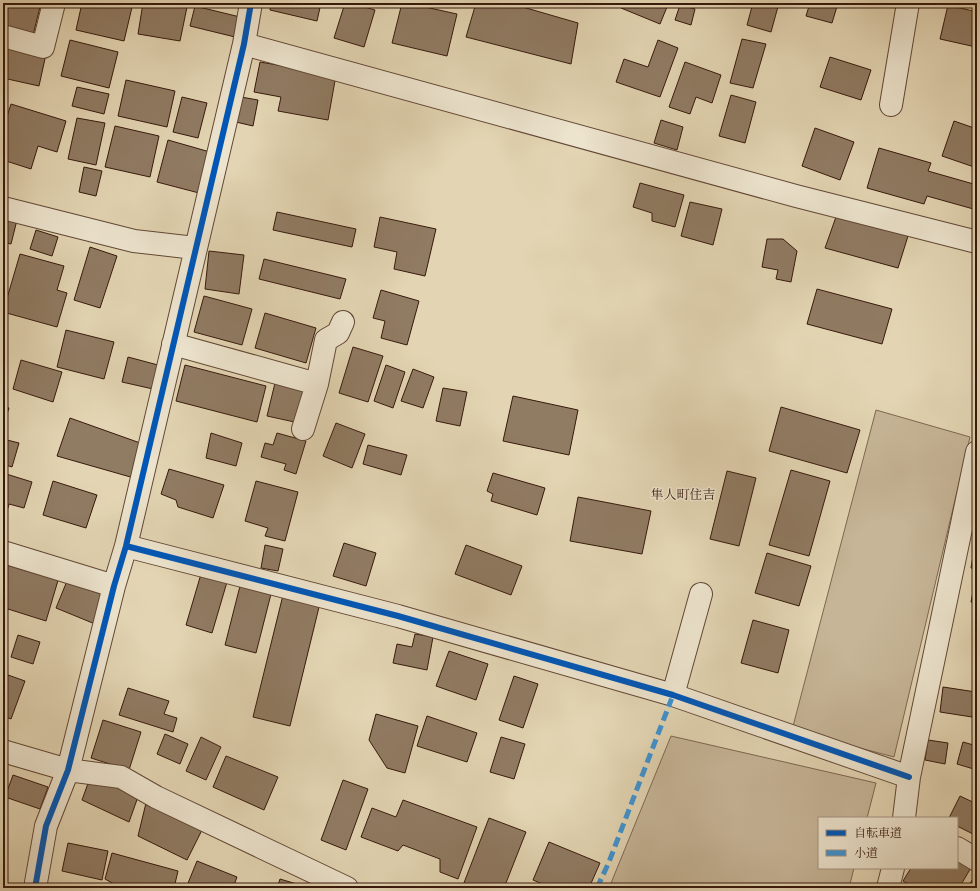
<svg xmlns="http://www.w3.org/2000/svg" width="980" height="891" font-family="'IM FELL English','Noto Serif JP',serif">
	<style>
		.green { fill: #c6b597; stroke: #7e6752 }
		.building { fill: #907b63; stroke: #37190c }
		.lines { fill: none; stroke-linecap: round; stroke-linejoin: round }
		.minor-casing { stroke: #624836; stroke-width: 24 }
		.minor { stroke: #ede4ce; stroke-width: 22 }
		.quiet { stroke: #3e93d2; stroke-width: 5; stroke-dasharray: 10 5; stroke-linecap: butt }
		.cycleway-casing { stroke: #ede4ce; stroke-width: 8 }
		.cycleway { stroke: #0057b8; stroke-width: 6 }
		.labels { text-anchor: middle; dominant-baseline: central; stroke-width: 3; stroke-linejoin: round; paint-order: stroke }
		.quarter-label { font-size: 13px; fill: #37190c; stroke: #ede4ce }
	</style>
	<rect width="100%" height="100%" fill="#e3d5b3"/>
	<filter id="stains"><feTurbulence type="fractalNoise" baseFrequency=".005" numOctaves="4"/><feColorMatrix values="0 0 0 0 .2 0 0 0 0 .09 0 0 0 0 .02 0 0 0 .5 -.17"/></filter>
	<radialGradient id="worn" r=".72"><stop offset=".6" stop-color="#630" stop-opacity="0"/><stop offset="1" stop-color="#630" stop-opacity=".3"/></radialGradient>
	<path class="green" d="M876,410L970,437L894,757L792,730Z
		M671,736L876,783L867,818H819V868H854L849,888H609Z"/>
	<path class="building" d="M3,3H41L33,35L3,27Z
		M82,3H133L124,41L76,30Z
		M143,3H161L187,7L180,41L138,34Z
		M271,3H321L317,21L270,10Z
		M345,3H351L375,10L364,47L334,38Z
		M402,3H407L457,14L447,56L392,43Z
		M476,3H509L578,23L571,64L466,37Z
		M623,3H658L667,7L660,24L621,8Z
		M753,3H779L771,32L747,25Z
		M810,3H838L832,23L806,16Z
		M680,5L695,9L691,25L675,20Z
		M948,5L977,12V41L976,47L940,39Z
		M195,6L240,17L235,37L190,26Z
		M742,39L766,44L753,88L730,83Z
		M70,40L118,52L109,88L61,76Z
		M658,40L678,48L660,97L616,82L624,59L648,67Z
		M4,45L46,54L39,86L3,78Z
		M830,57L871,70L861,100L820,87Z
		M260,62L336,75L328,120L278,111L281,97L254,92Z
		M685,62L721,75L712,103L696,97L690,114L669,107Z
		M126,80L175,91L167,127L118,116Z
		M77,87L109,94L104,114L72,106Z
		M731,95L756,102L745,143L719,136Z
		M182,97L207,103L198,138L173,132Z
		M241,97L258,100L253,126L236,122Z
		M11,104L66,121L57,152L38,146L31,169L3,160V129Z
		M77,118L105,123L96,165L68,159Z
		M661,120L683,127L677,150L654,143Z
		M954,121L977,129V168L942,156Z
		M115,126L159,136L150,177L105,167Z
		M815,128L854,142L840,180L802,166Z
		M168,140L210,152L199,193L157,182Z
		M879,148L931,163L928,171L977,185V210L927,196L924,204L867,188Z
		M84,167L102,171L96,196L79,192Z
		M640,183L684,195L675,227L652,221V213L633,207Z
		M690,202L722,209L713,245L681,236Z
		M277,212L356,229L352,247L273,230Z
		M837,214L908,236L898,268L825,248Z
		M3,217L17,220L11,244L3,242Z
		M380,217L436,229L425,276L394,269L397,252L374,247Z
		M36,230L58,237L52,256L30,249Z
		M767,239H783L797,251L791,282L776,279L778,270L762,267Z
		M90,247L117,256L100,308L74,300Z
		M209,251L244,255L239,294L205,289Z
		M20,254L64,266L57,290L67,293L57,327L3,312Z
		M264,259L346,279L340,299L259,279Z
		M817,289L892,309L882,344L807,324Z
		M381,290L419,301L407,345L381,338L385,321L373,318Z
		M204,296L252,309L242,345L194,332Z
		M265,313L316,328L306,363L255,348Z
		M66,330L114,342L104,379L57,367Z
		M353,347L383,356L368,402L339,393Z
		M128,357L158,365L153,389L122,382Z
		M21,360L62,372L53,402L13,389Z
		M185,365L266,386L257,422L176,401Z
		M386,365L405,372L393,408L374,401Z
		M413,369L434,377L423,408L401,401Z
		M275,383L306,391L299,423L267,416Z
		M443,388L467,392L460,426L436,421Z
		M513,396L578,410L569,455L503,441Z
		M3,406L9,408L3,426Z
		M781,407L860,430L847,473L769,451Z
		M70,418L143,444L134,478L57,456Z
		M336,423L365,434L352,468L323,456Z
		M211,433L242,443L236,466L206,458Z
		M277,433L306,441L296,474L284,470L286,464L261,457L265,443L273,445Z
		M3,439L19,443L12,467L3,464Z
		M368,445L407,455L401,475L363,464Z
		M169,469L224,485L213,518L178,507L176,500L161,494Z
		M791,470L830,481L809,556L769,545Z
		M727,471L756,478L739,546L710,539Z
		M3,473L32,482L24,508L9,504L6,515H3Z
		M493,473L545,488L537,515L491,501L493,494L487,491Z
		M53,481L97,495L86,528L43,515Z
		M256,481L298,492L285,541L265,536L268,528L245,521Z
		M578,497L651,511L642,554L570,541Z
		M976,538H977V569L971,568Z
		M344,543L376,553L366,586L333,576Z
		M265,545L283,549L278,571L261,568Z
		M466,545L522,566L511,595L455,574Z
		M767,553L811,566L799,606L755,593Z
		M3,560L59,577L46,621L8,609L3,625Z
		M201,574L227,582L212,633L186,625Z
		M67,581L106,596L95,624L56,608Z
		M240,586L271,594L256,653L225,645Z
		M974,587H977V603L971,602Z
		M284,591L321,599L290,726L253,717Z
		M753,620L789,630L778,673L741,663Z
		M415,634L433,637L427,670L393,663L397,644L412,647Z
		M18,635L40,642L33,664L11,657Z
		M449,651L488,664L476,700L436,686Z
		M8,675L25,681L11,719L3,716V689Z
		M514,676L538,684L523,728L499,720Z
		M943,687L976,692L972,717L940,712Z
		M128,688L169,701L164,714L177,718L173,732L119,715Z
		M376,714L418,726L405,773L387,768L369,740Z
		M427,716L477,733L467,762L417,746Z
		M103,720L141,732L129,770L91,758Z
		M165,734L188,744L180,764L157,754Z
		M201,737L221,747L206,780L186,771Z
		M501,737L525,744L514,779L490,772Z
		M928,740L948,743L945,764L925,760Z
		M963,742L977,746V770L957,764Z
		M226,756L278,777L264,810L213,787Z
		M13,775L48,787L40,809L5,797Z
		M91,775L139,794L129,822L82,800Z
		M343,780L368,789L346,850L321,840Z
		M977,789V800L973,799Z
		M960,796L977,804V836L957,826V818H949Z
		M403,800L477,827L458,879L440,872V859L403,845L398,851L361,837L372,808L396,817Z
		M146,803L202,830L187,860L138,836Z
		M489,818L526,832L504,888H462Z
		M549,842L600,863L589,888H552L533,880Z
		M68,843L108,851L102,880L62,871Z
		M112,853L178,871L174,888H121L105,879Z
		M957,857L972,866L959,888H915L903,881L911,868H957Z
		M197,861L237,877L233,888H186Z
		M280,879L310,888H277Z
		M972,880L977,883V888H968Z"/>
	<g class="lines">
		<defs>
			<path id="minor" d="M3,36L43,47L54,3
				M244,44L796,196L977,242
				M891,105L908,3
				M3,208L134,241L195,248
				M173,344L317,384
				M303,429L317,384L326,340L338,333L343,322
				M126,546L398,616L673,695L909,777
				M3,552L114,586
				M673,695L701,594
				M3,751L68,770L121,777L156,797L347,888
				M904,818L909,777L977,452
				M957,848L977,860
				M35,888L46,826L68,770L114,586L126,546L244,44L251,3
				M888,888L893,868"/>
		</defs>
		<use href="#minor" class="minor-casing"/>
		<use href="#minor" class="minor"/>
		<path class="quiet" d="M597,888L609,862L673,695"/>
		<defs>
			<path id="cycleway" d="M126,546L398,616L673,695L909,777
				M35,888L46,826L68,770L114,586L126,546L244,44L251,3"/>
		</defs>
		<use href="#cycleway" class="cycleway-casing"/>
		<use href="#cycleway" class="cycleway"/>
	</g>
	<g class="labels">
		<g class="quarter-label">
			<text x="683" y="495">隼人町住吉</text>
		</g>
	</g>
	<rect width="980" height="891" fill="none" stroke="#e3d5b3" stroke-width="16"/>
	<rect x="4" y="4" width="972" height="883" fill="none" stroke="#37190c" stroke-width="2"/>
	<rect x="8" y="8" width="964" height="875" fill="none" stroke="#37190c"/>
	<rect x="818" y="817" width="140" height="52" fill="#ede4ce" stroke="#a49380"/>
	<rect x="826" y="830" width="20" height="6" fill="#0057b8" stroke="#a49380"/>
	<text x="854" y="837" font-size="12" fill="#37190c">自転車道</text>
	<rect x="826" y="850" width="20" height="6" fill="#3e93d2" stroke="#a49380"/>
	<text x="854" y="857" font-size="12" fill="#37190c">小道</text>
	<rect width="100%" height="100%" filter="url(#stains)"/>
	<rect width="100%" height="100%" fill="url(#worn)"/>
</svg>
